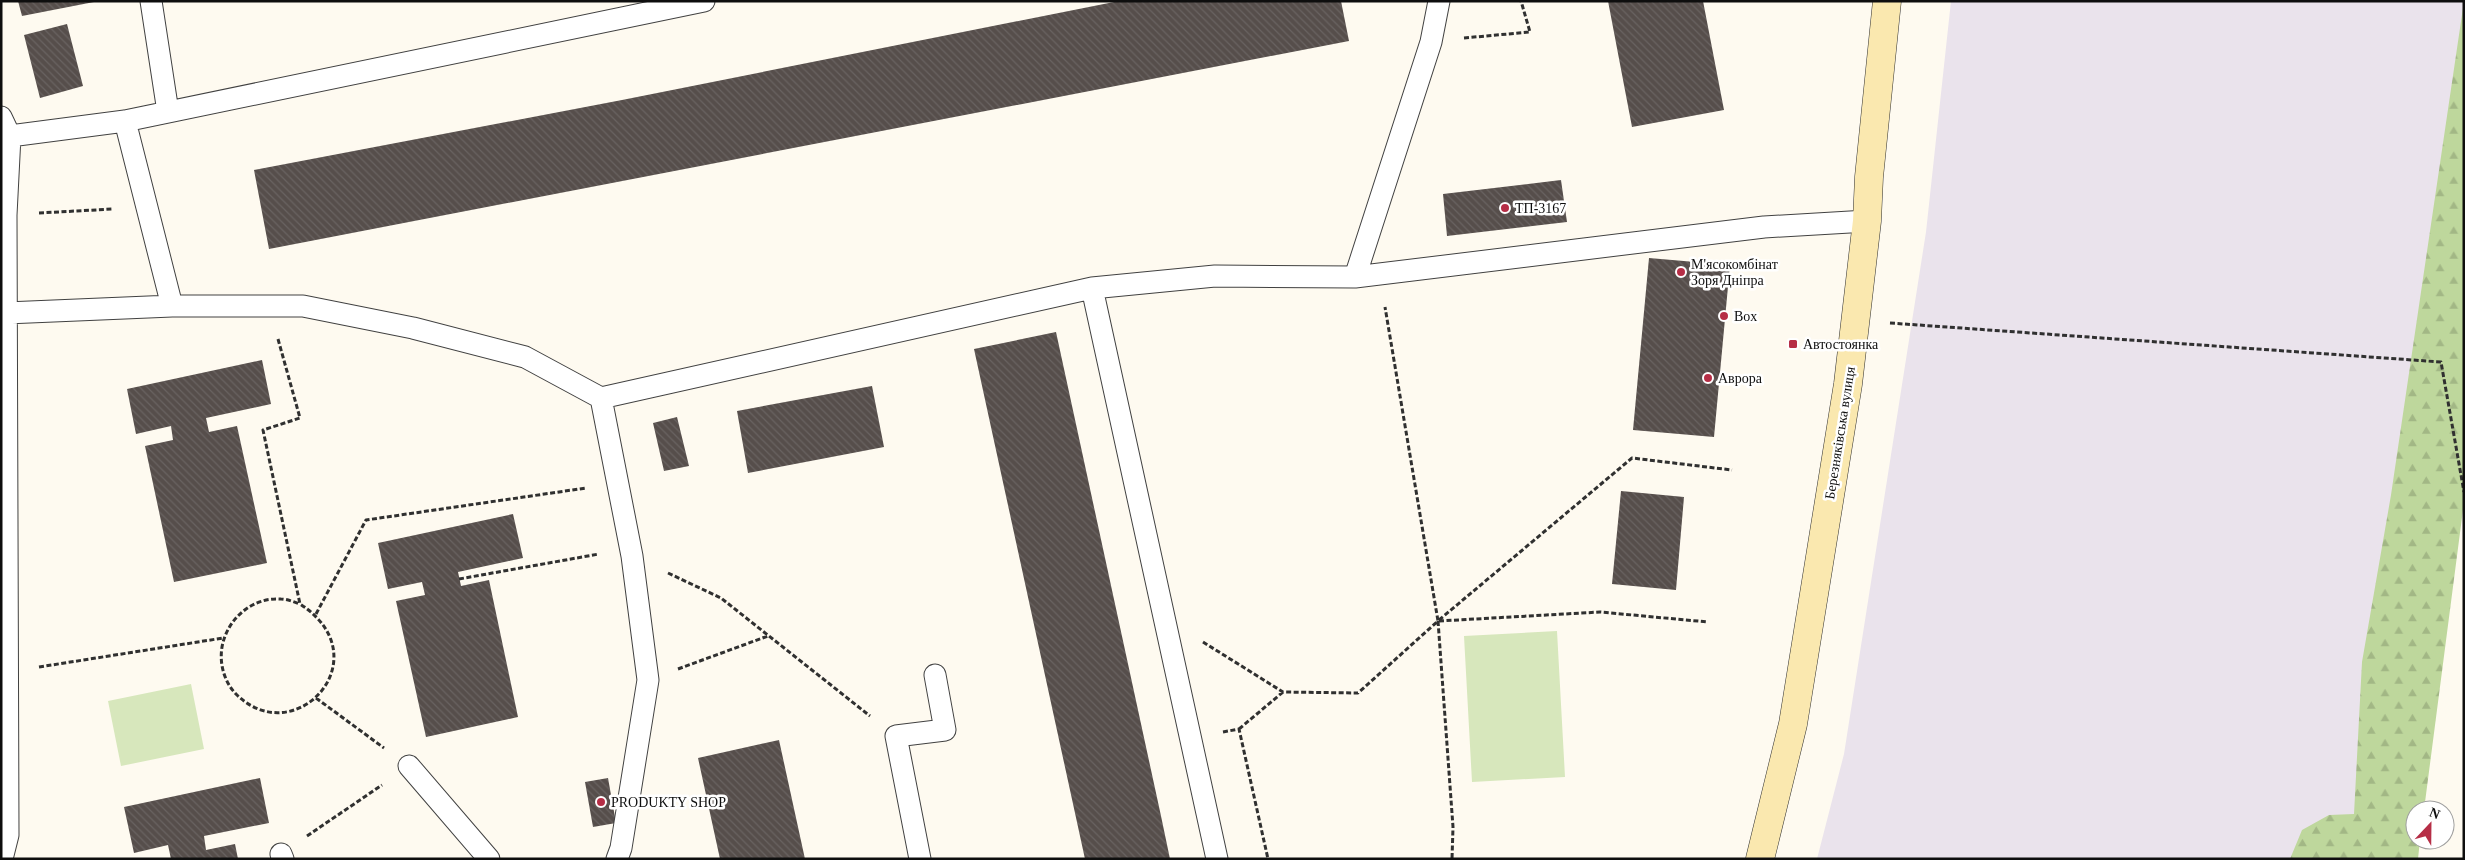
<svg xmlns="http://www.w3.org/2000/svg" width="2465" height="860" font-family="'Times New Roman',serif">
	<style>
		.industrial { fill: #eae3ec }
		.grass { fill: #d7e7bc }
		.forest { fill: url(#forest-firs) }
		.building { fill: url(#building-back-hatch) }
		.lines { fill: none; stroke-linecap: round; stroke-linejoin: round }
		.lane-casing { stroke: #414141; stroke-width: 23 }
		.secondary-casing { stroke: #303030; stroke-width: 29 }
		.path { stroke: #303030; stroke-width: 3; stroke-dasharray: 5 2.5; stroke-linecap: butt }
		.lane { stroke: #fff; stroke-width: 21 }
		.secondary { stroke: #fae8af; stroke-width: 28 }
		.poi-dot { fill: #b62e46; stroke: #fff; stroke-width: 2 }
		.labels { text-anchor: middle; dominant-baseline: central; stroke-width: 5; stroke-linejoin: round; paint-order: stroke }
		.poi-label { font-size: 14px; fill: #0e0e0e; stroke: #fff; text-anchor: start }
		.street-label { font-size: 14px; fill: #0e0e0e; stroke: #fff }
	</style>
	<defs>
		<pattern id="forest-firs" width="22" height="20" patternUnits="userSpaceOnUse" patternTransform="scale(1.25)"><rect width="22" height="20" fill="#bed79c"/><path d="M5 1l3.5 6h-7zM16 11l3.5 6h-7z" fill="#a2b785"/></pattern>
		<pattern id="building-back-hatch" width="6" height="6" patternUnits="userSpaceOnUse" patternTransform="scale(1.25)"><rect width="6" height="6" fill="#564e4b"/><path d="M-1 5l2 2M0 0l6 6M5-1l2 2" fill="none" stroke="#696361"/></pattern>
	</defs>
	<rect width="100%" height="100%" fill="#fefaf0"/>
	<path class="industrial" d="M1951,1H2464L2389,859H1817L1844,754L1926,232Z"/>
	<path class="grass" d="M1557,631L1565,777L1472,782L1464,636Z
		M191,684L204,749L121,766L108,701Z"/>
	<path class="forest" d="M2464,1V502L2424,810H2415V840H2420L2418,859H2290L2302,830L2329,815L2354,814L2362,662L2391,495Z"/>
	<path class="building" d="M18,1H94V2L22,16Z
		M1119,1H1341L1349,41L269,249L254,170L622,100Z
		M1608,1H1703L1724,110L1632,127Z
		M67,24L83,86L40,98L24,35Z
		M1561,180L1567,222L1447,236L1443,194Z
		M1649,258L1730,265L1714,437L1633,430Z
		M1056,332L1161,816L1170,859H1085L974,349Z
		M262,360L271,404L206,418L209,432L237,426L267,563L174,582L145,446L173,440L171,426L136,434L127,389Z
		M872,386L884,447L748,473L737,411Z
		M677,417L689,466L664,471L653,423Z
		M1621,491L1684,497L1676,590L1612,584Z
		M513,514L523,558L458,572L461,586L489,580L518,717L426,737L396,601L425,595L422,582L388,589L378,543Z
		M779,740L805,859H720L698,758Z
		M260,778L269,823L204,836L206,850L235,844L238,859H171L168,845L134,853L124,807Z
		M608,778L616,823L593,827L585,782Z"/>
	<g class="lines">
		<defs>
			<path id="lane" d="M151,1L168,112
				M1,117L10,136L6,215L8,835L2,859
				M125,121L172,306H303L413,328L525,357L601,398L1092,288L1215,276L1355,277L1764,227L1867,221
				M1,134L10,136L125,121L704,1
				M1355,277L1431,42L1439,1
				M1092,288L1217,859
				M6,313L172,306
				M601,398L632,556L648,680L621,848L617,859
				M409,766L489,859
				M281,854L283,859
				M920,859L896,736L945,730L935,675"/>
			<path id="secondary" d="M1760,859L1793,724L1848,384L1867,221L1869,177L1887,1"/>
		</defs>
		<use href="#lane" class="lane-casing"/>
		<use href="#secondary" class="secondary-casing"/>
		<path class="path" d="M1464,38L1530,32L1521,1
			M39,213L113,209
			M1890,323L2441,362L2464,492
			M278,339L300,418L263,430L300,604C382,657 297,751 238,696C225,684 219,665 222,647C227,619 252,597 281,599C287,599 294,602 300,604
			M668,573L721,598L870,716
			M459,579L599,554
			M316,614L366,520L586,488
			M1439,620L1632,458L1732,470
			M1438,621L1453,827L1452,859
			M1439,621L1600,612L1708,622
			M1203,642L1283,692L1358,693L1438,621L1385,307
			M39,667L223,638
			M678,669L768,636
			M316,698L384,748
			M1239,729L1283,692
			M1223,732L1239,729L1268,859
			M307,836L382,785"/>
		<use href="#lane" class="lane"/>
		<use href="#secondary" class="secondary"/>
	</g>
	<g class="poi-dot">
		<circle cx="1505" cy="208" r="5"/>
		<circle cx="1681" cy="272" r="5"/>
		<circle cx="1724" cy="316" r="5"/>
		<rect x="1788" y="339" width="10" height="10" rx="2.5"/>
		<circle cx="1708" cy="378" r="5"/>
		<circle cx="601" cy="802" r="5"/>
	</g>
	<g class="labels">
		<g class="poi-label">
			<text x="1515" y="208">ТП-3167</text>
			<text x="1691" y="264">М'ясокомбінат<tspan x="1691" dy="16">Зоря Дніпра</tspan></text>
			<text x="1734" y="316">Box</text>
			<text x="1803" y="344">Автостоянка</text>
			<text x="1718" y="378">Аврора</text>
			<text x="611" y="802">PRODUKTY SHOP</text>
		</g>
		<g class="street-label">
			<text transform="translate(1840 433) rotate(-81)">Березняківська вулиця</text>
		</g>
	</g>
	<rect width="2465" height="860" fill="none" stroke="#0e0e0e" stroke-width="5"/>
	<g transform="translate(2430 825) rotate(22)"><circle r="24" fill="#ffffff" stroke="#9f9f9f"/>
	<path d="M0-4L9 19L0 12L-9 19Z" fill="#b62e46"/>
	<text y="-8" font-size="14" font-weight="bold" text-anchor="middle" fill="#0e0e0e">N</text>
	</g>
</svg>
